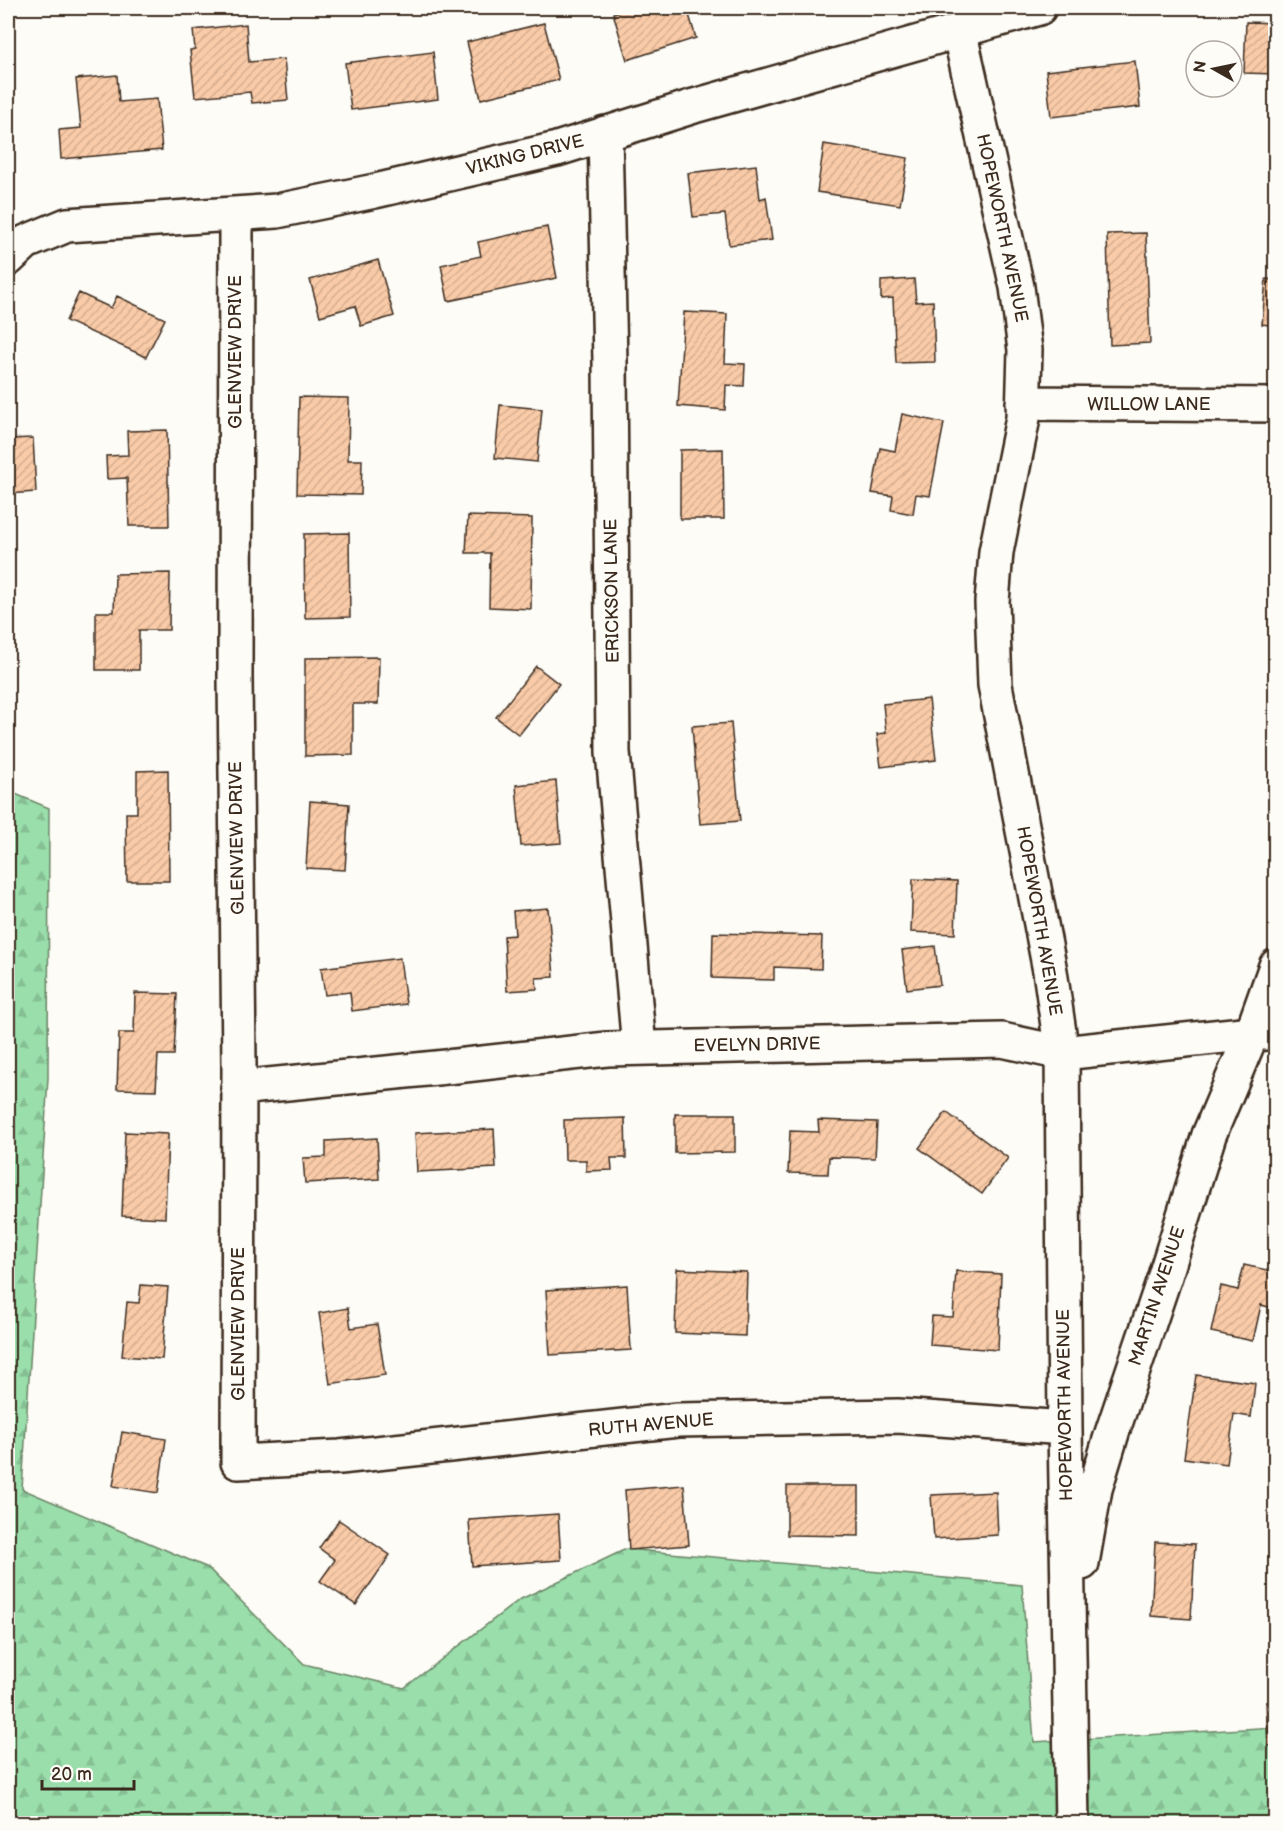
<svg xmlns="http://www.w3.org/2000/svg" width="1283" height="1831" font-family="'Balsamiq Sans',sans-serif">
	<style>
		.forest { fill: url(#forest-firs); stroke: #6a8464; stroke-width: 1.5 }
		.building { fill: url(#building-hatch); stroke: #3b2a1e; stroke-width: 1.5 }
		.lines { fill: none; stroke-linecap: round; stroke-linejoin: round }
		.minor-casing { stroke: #3b2a1e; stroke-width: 38 }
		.minor { stroke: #fdfcf7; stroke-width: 33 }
		.labels { text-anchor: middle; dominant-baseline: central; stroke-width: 4.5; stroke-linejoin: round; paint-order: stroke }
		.street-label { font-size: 18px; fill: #3b2a1e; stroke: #fdfcf7 }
	</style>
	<defs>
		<pattern id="forest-firs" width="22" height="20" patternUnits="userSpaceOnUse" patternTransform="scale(1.5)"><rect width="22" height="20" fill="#99deab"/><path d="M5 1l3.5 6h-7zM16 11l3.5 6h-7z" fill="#85bf93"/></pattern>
		<pattern id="building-hatch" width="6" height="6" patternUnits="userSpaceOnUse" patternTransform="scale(1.5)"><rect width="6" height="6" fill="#f9cba8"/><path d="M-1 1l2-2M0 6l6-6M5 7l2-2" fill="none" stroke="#d6ae90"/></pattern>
	</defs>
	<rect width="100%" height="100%" fill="#fdfcf7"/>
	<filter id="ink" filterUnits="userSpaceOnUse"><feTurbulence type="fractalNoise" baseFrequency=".0167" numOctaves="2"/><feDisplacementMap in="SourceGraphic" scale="12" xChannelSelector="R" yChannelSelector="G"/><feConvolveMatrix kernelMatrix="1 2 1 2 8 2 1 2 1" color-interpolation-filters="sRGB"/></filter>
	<g filter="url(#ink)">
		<path class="forest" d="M8,791L49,808L48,1078L22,1489L208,1568L304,1664L404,1688L519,1600L626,1549L1022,1585L1034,1742L1275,1727V1823H8Z"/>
		<path class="building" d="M630,8H687L696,38L627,60L613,13Z
			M1246,22L1276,23V74L1244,73Z
			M544,23L559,80L481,99L467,42Z
			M246,24L249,62L284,59L288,100L252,103L250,92L195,97L190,50L195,49L193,30Z
			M433,52L438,99L351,110L345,63Z
			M1135,61L1140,107L1051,117L1046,71Z
			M117,75L119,102L157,99L162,150L61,159L59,130L81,128L76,79Z
			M824,144L908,158L900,205L817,192Z
			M756,165L760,199L766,197L772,240L729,245L725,214L693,217L688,173Z
			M547,227L557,278L448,301L441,265L481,256L478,242Z
			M1146,233L1150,343L1110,345L1107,234Z
			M378,260L394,316L361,326L355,306L320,316L310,280Z
			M914,279L916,302L933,301L935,362L896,363L893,298L881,299V281Z
			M1266,279L1276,280V326L1262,324Z
			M79,293L111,308L117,296L165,319L146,357L66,321Z
			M684,312L727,314L725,363L745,364L744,386L726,385L725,410L678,406Z
			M299,397L349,398L348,460H362L361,495L297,494Z
			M500,405L542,409L537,462L495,458Z
			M902,414L944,423L930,496L916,494L913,514L891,510L893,496L872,493L880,448L895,451Z
			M167,430L169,526H129L127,478L107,479L106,456L128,455L127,431Z
			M33,438L36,492L8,494V439Z
			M723,449L724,519H680V450Z
			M468,516L532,518L531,609L489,607L490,553H466Z
			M349,533L350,617L305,618L304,534Z
			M170,573L169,630H139V670H96V612H114L115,574Z
			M379,657L378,704H353V755L305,756V658Z
			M536,666L559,684L519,735L496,717Z
			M929,699L936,760L881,767L877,734L886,733L883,704Z
			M731,723L740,821L700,824L692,726Z
			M168,770L169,881H127L126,813H137V771Z
			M556,781L561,843L521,846L516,785Z
			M310,801L349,804L345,870L306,868Z
			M913,879L957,881L955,934L911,932Z
			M548,908L554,977L536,978L537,989L507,991L504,936L515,935L513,911Z
			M713,933L822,936L821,969L774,967V980L712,978Z
			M935,946L940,985L907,989L902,950Z
			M400,958L406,1004L352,1011L350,992L325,995L321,968Z
			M135,993L177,994L174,1055H158L156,1090L117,1089L119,1033H134Z
			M946,1112L1008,1158L982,1194L919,1148Z
			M675,1114H735V1152L675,1153Z
			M625,1118L626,1158H611L612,1170L586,1171V1160H565L564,1120Z
			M818,1120L877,1122L875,1158L829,1157L828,1174L788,1173L790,1131L819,1132Z
			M494,1129L496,1168L417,1172L415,1133Z
			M125,1132L168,1134L165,1218L122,1216Z
			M377,1138L379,1179L305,1183L303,1158L326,1157V1141Z
			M1244,1265L1276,1272V1309L1261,1305L1253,1341L1211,1332L1221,1286L1238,1290Z
			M677,1269L747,1272L745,1336L675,1333Z
			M956,1271L1001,1274L998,1350L930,1345L932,1316L953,1317Z
			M141,1285L168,1287L162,1359L122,1356L127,1302L139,1303Z
			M627,1285L631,1350L550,1355L546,1290Z
			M348,1308L351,1328L377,1324L385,1375L330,1384L319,1313Z
			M1196,1375L1255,1383L1251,1417L1234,1414L1227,1464L1184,1458Z
			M122,1432L166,1439L158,1493L113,1486Z
			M684,1485L689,1545L629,1550L625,1490Z
			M787,1486H859V1536L787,1535Z
			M996,1492L998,1535L934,1539L931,1495Z
			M558,1514L561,1560L472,1566L469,1520Z
			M339,1520L390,1555L356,1605L320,1581L335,1560L319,1548Z
			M1155,1542L1195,1544L1191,1619L1151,1616Z
			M1266,1702H1276V1746H1268Z"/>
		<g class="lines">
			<defs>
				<path id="minor" d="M959,30L1017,287L1025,350L1023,418L996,552L992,602L995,685L1050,971L1062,1053L1065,1428L1072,1824
					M605,133L610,362L613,752L639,1048
					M236,214L235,677L239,1064L238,1462L340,1457L678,1420L898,1416L1065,1428
					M8,259L26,242L67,225L277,211L375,191L557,149L694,106L1039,8
					M1023,403L1276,405
					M238,1088L456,1066L607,1049L1002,1040L1062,1053L1252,1033H1276
					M1082,1563L1095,1489L1112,1433L1165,1276L1209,1135L1252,1033L1276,966"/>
			</defs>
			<use href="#minor" class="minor-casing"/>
			<use href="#minor" class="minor"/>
		</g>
	</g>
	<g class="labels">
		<g class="street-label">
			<text transform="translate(525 155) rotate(-14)">VIKING DRIVE</text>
			<text transform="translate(1002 228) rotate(78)">HOPEWORTH AVENUE</text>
			<text transform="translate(235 352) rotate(-90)">GLENVIEW DRIVE</text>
			<text x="1149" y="404">WILLOW LANE</text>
			<text transform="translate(612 591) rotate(-91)">ERICKSON LANE</text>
			<text transform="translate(237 838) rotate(-91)">GLENVIEW DRIVE</text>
			<text transform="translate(1039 921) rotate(80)">HOPEWORTH AVENUE</text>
			<text transform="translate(757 1045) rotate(-1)">EVELYN DRIVE</text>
			<text transform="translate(1157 1296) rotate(-72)">MARTIN AVENUE</text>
			<text transform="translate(238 1324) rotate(-90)">GLENVIEW DRIVE</text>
			<text transform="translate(1065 1405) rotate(-91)">HOPEWORTH AVENUE</text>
			<text transform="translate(651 1425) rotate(-5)">RUTH AVENUE</text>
		</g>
	</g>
	<rect width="1283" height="1831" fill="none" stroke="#fdfcf7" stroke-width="30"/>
	<rect x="15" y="15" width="1253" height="1801" fill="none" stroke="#3b2a1e" stroke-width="2" filter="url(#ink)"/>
	<g transform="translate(1214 69) rotate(279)"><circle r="28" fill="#fdfcf7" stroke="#afa8a0" stroke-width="1.5"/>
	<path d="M0-4.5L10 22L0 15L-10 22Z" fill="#3b2a1e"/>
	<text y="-9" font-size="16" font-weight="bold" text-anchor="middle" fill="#3b2a1e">N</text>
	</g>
	<path d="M42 1780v9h92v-9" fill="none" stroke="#3b2a1e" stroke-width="3"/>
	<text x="51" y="1780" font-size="18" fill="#3b2a1e" stroke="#fdfcf7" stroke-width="4.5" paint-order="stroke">20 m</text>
</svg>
